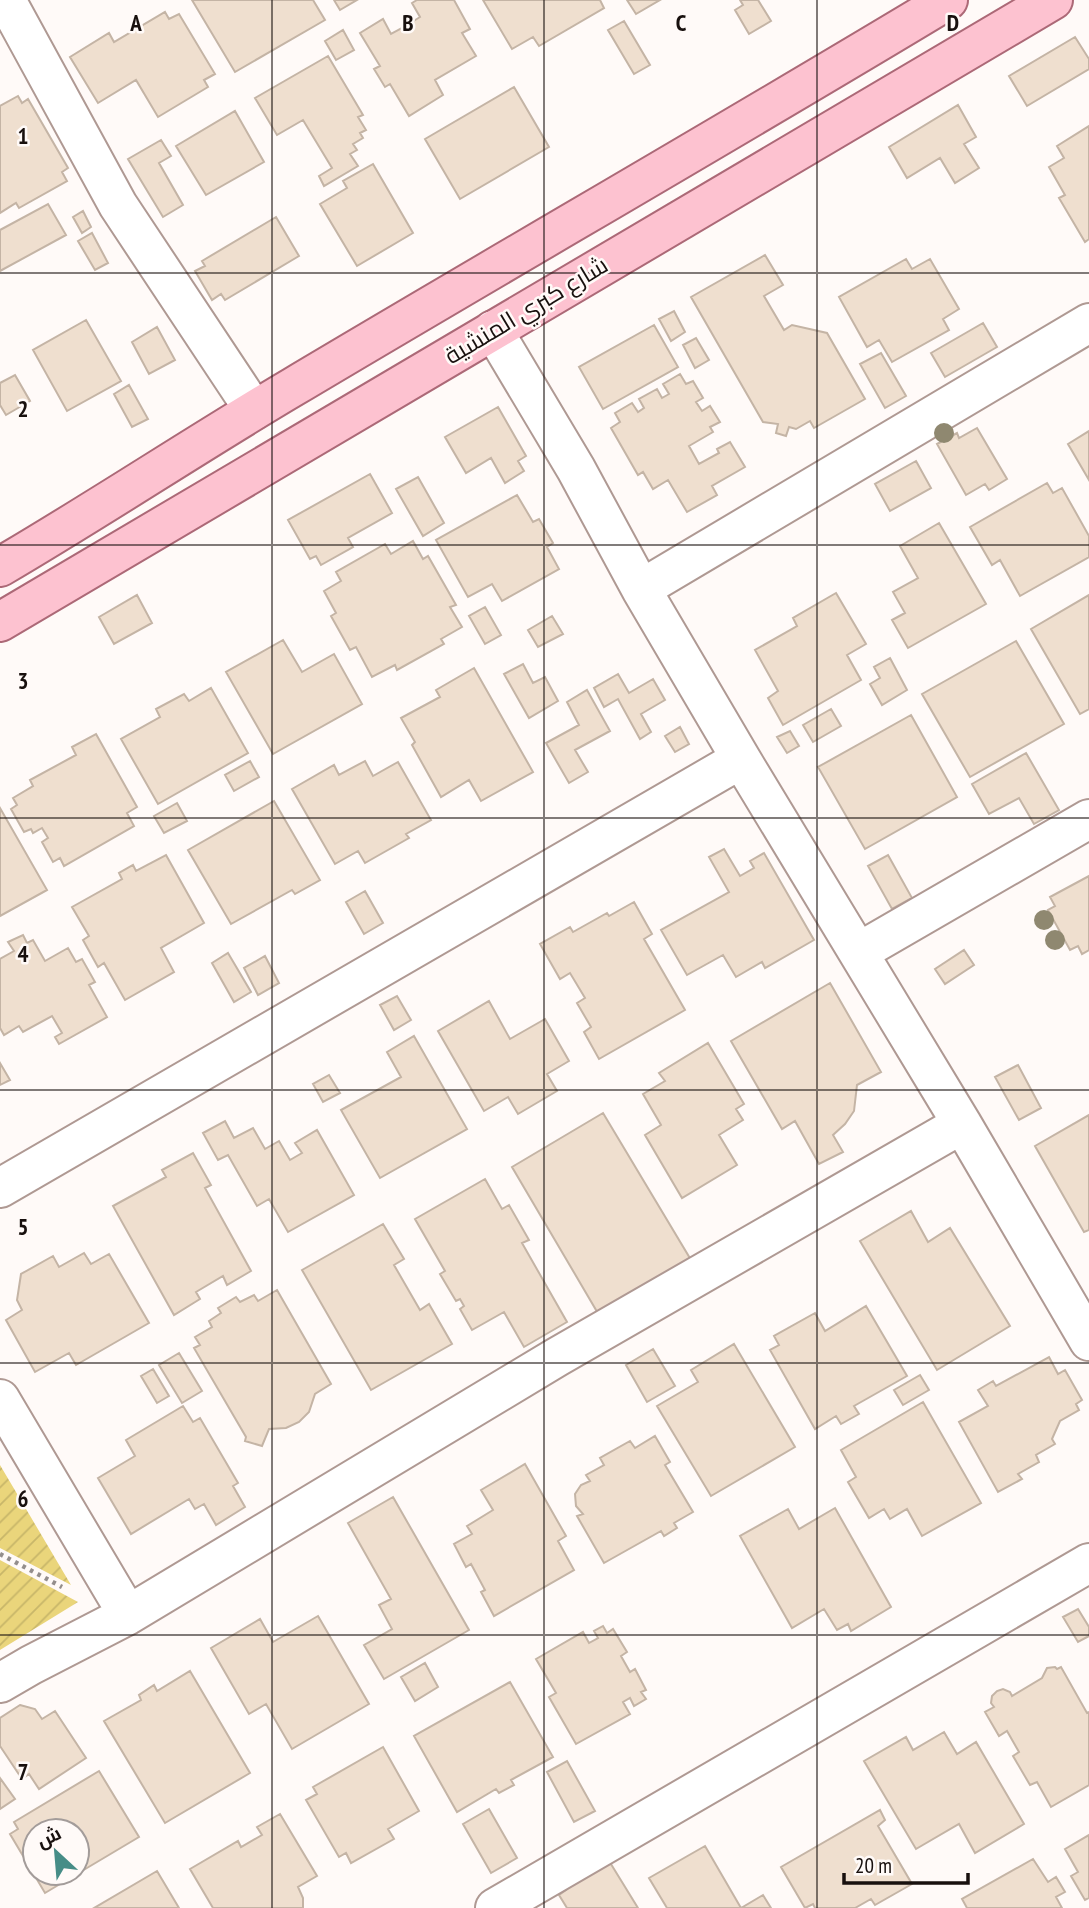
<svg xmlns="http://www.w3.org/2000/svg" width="1089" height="1908" font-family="'PT Sans Narrow',Cairo,sans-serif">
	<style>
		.garden { fill: url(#garden-furrows) }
		.building { fill: #efdfcf; stroke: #c4b4a5; stroke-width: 2; fill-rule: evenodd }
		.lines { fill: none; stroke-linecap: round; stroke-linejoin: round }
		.minor-casing { stroke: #af9993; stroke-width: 42 }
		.major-casing { stroke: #ac6977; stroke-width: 42 }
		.path { stroke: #948e8c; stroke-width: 4.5; stroke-dasharray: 3.5 5; stroke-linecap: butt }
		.minor { stroke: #fff; stroke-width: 38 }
		.major { stroke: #fdc2d0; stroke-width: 38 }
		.tree { fill: #8f8870 }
		.grid { fill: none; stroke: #18100e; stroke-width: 2; stroke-opacity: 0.55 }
		.labels { text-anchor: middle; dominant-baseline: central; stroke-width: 5; stroke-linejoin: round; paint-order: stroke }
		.street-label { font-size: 24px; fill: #18100e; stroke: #fffaf8 }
		.grid-label { font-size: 23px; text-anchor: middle; font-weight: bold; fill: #18100e; stroke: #fffaf8; stroke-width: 5; stroke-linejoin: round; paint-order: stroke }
	</style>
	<defs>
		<pattern id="garden-furrows" width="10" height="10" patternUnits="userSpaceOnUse" patternTransform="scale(1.75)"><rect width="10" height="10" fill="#ead57b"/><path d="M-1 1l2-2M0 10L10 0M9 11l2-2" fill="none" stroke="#c8b669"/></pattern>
	</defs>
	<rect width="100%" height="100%" fill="#fffaf8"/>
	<path class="garden" d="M0,1465L71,1585L0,1548Z
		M0,1560L78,1602L0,1650Z"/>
	<path class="building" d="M192,0H313L325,20L235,72Z
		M334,0H357L340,10Z
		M417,0H454L470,29L462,33L476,56L435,80L443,95L409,116L390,84L385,87L374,69L380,66L360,33L383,19L391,34L404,27L420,17L412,3Z
		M483,0H600L604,8L539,46L533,37L512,49Z
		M627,0H660L636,14Z
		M740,0H758L771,21L749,34L735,10L743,5Z
		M165,12L169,19L179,14L215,74L204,80L208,87L158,117L136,80L98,103L70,57L109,33L114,42Z
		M624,21L650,65L634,74L608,30Z
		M343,30L354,50L336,60L325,41Z
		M1075,37L1089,59V69L1027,106L1009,76Z
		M328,56L363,115L358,117L366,130L360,133L363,138L353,144L357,150L350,154L358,166L324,186L319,176L332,168L303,120L277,135L255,98Z
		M514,87L549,147L460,199L425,139Z
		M18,96L22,103L28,99L68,168L62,172L67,181L19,208L16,203L0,213V106Z
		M958,105L976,137L964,144L979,168L955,183L940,158L907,178L889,147Z
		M235,111L264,162L206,195L176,146Z
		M1089,126V239L1085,242L1059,198L1065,195L1049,167L1064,158L1057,146Z
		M161,140L171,156L159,163L183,205L163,217L128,159Z
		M373,164L413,233L357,266L320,204L347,188L343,181Z
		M48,204L66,235L0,271V230Z
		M83,211L91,227L82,233L73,217Z
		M276,217L299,256L225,300L221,294L212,300L195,271L205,266L202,261Z
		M92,233L108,263L95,270L78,241Z
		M765,255L783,285L764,296L784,330L792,325L827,333L865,399L814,428L810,421L796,429L789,427L786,436L776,433L778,424L763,422L691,297Z
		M906,259L912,269L930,259L959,309L943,319L949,330L892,362L879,340L867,347L839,297Z
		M674,311L685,332L671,341L659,319Z
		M86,320L121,381L67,411L33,350Z
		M983,323L997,347L945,377L931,353Z
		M654,325L678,367L603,409L579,367Z
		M157,327L175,360L149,374L132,342Z
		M696,338L709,360L695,368L683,345Z
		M881,353L906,396L885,408L860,364Z
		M680,374L686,384L693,381L703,398L696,402L702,411L710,406L720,422L710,427L713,432L689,446L699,464L719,453L717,449L730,442L745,467L712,486L717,495L687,512L668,480L653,489L643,472L638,475L611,428L620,422L615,413L632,403L638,412L644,408L639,399L657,389L662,398L669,394L663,384Z
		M15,375L30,401L6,415L0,405V383Z
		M129,385L148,419L132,427L114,394Z
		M498,407L526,456L518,461L524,471L505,483L491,458L466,473L445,437Z
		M977,428L1007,479L989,490L985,484L966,495L937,444L957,433L959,438Z
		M1089,431V480L1068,444Z
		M916,461L931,488L890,511L875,484Z
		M370,474L392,513L348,538L353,547L321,565L316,556L310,559L288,520Z
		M418,477L444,523L423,536L396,489Z
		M1047,483L1053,493L1062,488L1089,536V557L1020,596L1000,560L992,565L970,527Z
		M517,495L533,522L539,519L553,543L547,547L559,569L502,601L492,584L468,597L436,540Z
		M939,523L986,604L908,648L892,620L905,613L893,592L918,578L900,546Z
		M413,541L423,559L428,556L456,605L450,607L462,627L441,639L444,644L397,670L395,665L372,677L356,647L350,650L331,616L336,613L324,591L341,581L336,572L385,544L391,554Z
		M836,593L866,644L847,655L861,680L783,725L768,698L778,691L755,650L797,626L793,618Z
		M137,595L152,623L114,644L99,617Z
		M1089,595V709L1080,714L1031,629Z
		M485,607L501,635L485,644L469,616Z
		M552,616L563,634L538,647L528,630Z
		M283,640L302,672L334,654L362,704L273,754L226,672Z
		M1016,641L1064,724L970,777L922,694Z
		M890,658L907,690L882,705L870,684L880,678L874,667Z
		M523,664L533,683L545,677L558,701L529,718L504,674Z
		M474,668L533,772L481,801L469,780L441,797L412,745L415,742L401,718L440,697L436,690Z
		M618,674L629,693L653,679L665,700L641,714L651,732L640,739L618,699L604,707L594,688Z
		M211,688L248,753L158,804L121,739L160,717L156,709L184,694L189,701Z
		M587,690L610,731L575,750L588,772L569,783L546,743L579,725L567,702Z
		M831,709L841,726L813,742L803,725Z
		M911,715L957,797L865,849L818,767Z
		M680,727L689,744L675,752L665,736Z
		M790,731L799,746L787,753L777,737Z
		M96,734L137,807L127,813L134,826L64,866L60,858L53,862L42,842L48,838L42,828L33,833L31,829L24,832L11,809L17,805L13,798L33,786L30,780L76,755L72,747Z
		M1026,753L1059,810L1034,824L1019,798L989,814L972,784Z
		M250,761L259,777L234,791L225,775Z
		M365,761L373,776L398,762L431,820L406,834L409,838L365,863L358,851L335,864L292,789L334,765L339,775Z
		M274,801L320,880L295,894L292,890L231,924L188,850Z
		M177,803L187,821L164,833L154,816Z
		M0,808L47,890L0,916Z
		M724,849L740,876L754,868L750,861L764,853L814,940L765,968L762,962L736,977L723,955L687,975L661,930L729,892L709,857Z
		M166,855L204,923L161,948L174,972L125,1000L104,963L98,967L83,940L89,936L72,907L122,879L119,873L133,865L136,871Z
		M888,855L912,898L892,909L868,866Z
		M1089,876V950L1082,954L1078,946L1070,950L1048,910L1055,906L1050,897Z
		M365,891L383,923L364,934L346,902Z
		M634,902L652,934L644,939L685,1010L599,1059L584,1032L591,1027L577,1003L585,998L570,973L560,979L540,944L570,927L573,932L607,913L609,916Z
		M23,935L27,943L33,940L45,961L68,948L76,962L82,959L95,982L89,985L107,1017L59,1044L55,1037L62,1033L52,1016L23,1032L19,1026L4,1035L0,1028V959L14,951L8,942Z
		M964,950L974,965L945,984L935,969Z
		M228,953L251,992L234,1002L212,963Z
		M265,956L279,983L258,995L244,968Z
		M830,983L881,1072L857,1085L854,1111L845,1124L833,1135L843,1152L819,1164L795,1121L782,1129L731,1041Z
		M397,996L411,1020L394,1030L380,1005Z
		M489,1001L510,1039L545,1019L569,1061L547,1074L557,1091L518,1114L508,1097L484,1111L438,1031Z
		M414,1036L467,1129L380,1178L341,1110L401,1077L387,1052Z
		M708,1043L744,1104L736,1109L743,1120L719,1135L737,1165L682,1198L645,1135L661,1125L643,1094L665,1081L659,1073Z
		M0,1063L10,1080L0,1085Z
		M1018,1065L1041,1108L1019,1120L995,1077Z
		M329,1075L340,1093L323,1102L313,1084Z
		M603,1113L691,1260L599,1315L512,1167Z
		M1089,1115V1230L1084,1232L1035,1146Z
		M225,1121L234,1138L253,1128L265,1149L279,1141L290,1160L302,1153L295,1143L317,1130L354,1195L288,1232L269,1199L257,1206L228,1155L218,1160L203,1133Z
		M193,1153L211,1185L205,1188L251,1271L227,1285L223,1276L196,1292L200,1299L174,1315L113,1206L166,1177L162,1170Z
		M485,1179L502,1209L509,1205L529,1240L522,1243L567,1322L524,1347L504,1312L472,1330L460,1309L464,1306L460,1299L456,1301L440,1274L445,1271L415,1219Z
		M911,1211L928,1242L950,1228L1010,1326L937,1370L860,1241Z
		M383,1224L404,1259L394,1265L420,1310L429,1304L452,1344L371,1390L302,1270Z
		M84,1253L91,1264L109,1254L149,1323L76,1365L69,1353L35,1372L6,1320L22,1310L17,1300L21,1274L53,1256L59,1267Z
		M277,1290L331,1384L315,1394L309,1412L299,1422L286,1428L269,1429L262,1446L245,1441L246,1437L194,1348L200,1345L195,1337L212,1327L209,1321L221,1313L218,1308L236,1297L240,1302L254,1295L258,1301Z
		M866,1306L907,1376L854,1406L859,1414L841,1424L836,1416L815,1429L770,1350L779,1345L774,1336L815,1313L825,1331Z
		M734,1344L795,1447L711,1496L657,1406L698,1382L691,1370Z
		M653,1349L675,1386L647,1402L626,1365Z
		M179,1353L202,1391L182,1403L159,1365Z
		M1049,1357L1058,1374L1065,1370L1082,1400L1076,1404L1079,1410L1060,1421L1052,1439L1055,1444L1036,1455L1039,1462L1018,1474L1022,1479L998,1492L959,1422L988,1406L978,1390L993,1381L996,1386Z
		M153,1369L169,1396L157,1403L141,1376Z
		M920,1375L929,1390L903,1405L894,1390Z
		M923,1402L981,1503L922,1536L907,1509L890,1519L884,1509L869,1518L848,1482L856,1477L841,1450Z
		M183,1406L193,1422L200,1418L238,1483L233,1486L245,1507L216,1525L204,1504L195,1509L189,1499L131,1534L98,1478L135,1456L126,1440Z
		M655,1436L670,1462L665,1465L693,1512L674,1523L677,1528L664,1536L661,1531L604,1563L577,1516L583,1514L576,1506L575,1494L581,1485L590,1481L586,1475L604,1465L600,1458L630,1441L635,1448Z
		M525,1464L566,1536L558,1541L574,1570L494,1616L481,1592L485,1590L471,1564L466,1567L454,1544L472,1534L467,1526L493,1510L481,1490Z
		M393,1497L469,1630L384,1679L364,1645L392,1629L379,1605L391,1599L348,1523Z
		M835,1508L891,1607L851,1631L848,1624L837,1630L824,1609L792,1628L740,1536L788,1509L799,1529Z
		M1078,1609L1089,1627V1636L1078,1642L1063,1617Z
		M318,1616L369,1704L292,1749L266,1704L249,1714L211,1648L260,1619L273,1642Z
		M603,1626L607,1633L613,1629L627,1652L621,1656L630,1672L635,1669L646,1690L641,1692L646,1699L634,1706L630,1698L623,1702L630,1714L576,1744L549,1697L556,1693L536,1659L583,1632L589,1643L598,1638L594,1631Z
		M425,1663L438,1687L415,1701L401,1677Z
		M1055,1667L1057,1669L1061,1667L1087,1713L1089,1712V1785L1051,1807L1037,1782L1030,1785L1013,1756L1019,1752L1007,1731L999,1736L985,1712L994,1707L991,1703L992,1696L997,1691L1003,1689L1010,1692L1012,1696L1042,1678L1047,1668Z
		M190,1671L250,1773L165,1823L104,1721L141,1700L139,1695L154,1685L157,1691Z
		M510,1682L553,1757L511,1780L514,1785L499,1793L496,1789L457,1812L414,1736Z
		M20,1705L35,1709L42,1719L55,1711L86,1758L39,1789L29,1774L22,1779L0,1746V1718Z
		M944,1732L957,1754L976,1742L1024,1824L975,1853L959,1824L916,1849L864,1761L906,1737L913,1750Z
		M383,1747L419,1811L388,1829L394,1839L351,1863L346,1853L339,1857L306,1800L317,1794L313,1787Z
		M567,1761L595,1811L574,1822L547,1772Z
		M99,1771L139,1837L45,1893L10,1834L18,1829L14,1822ZM35,1831H77V1873H35Z
		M0,1778L15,1799L0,1809Z
		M489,1809L517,1858L491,1873L463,1824Z
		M880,1810L885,1820L878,1826L912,1884L875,1905L871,1899L855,1908H815L813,1904L805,1908L781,1867Z
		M280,1814L317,1876L298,1887L303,1898V1908H213L190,1869L238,1841L241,1847L262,1835L257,1827Z
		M1089,1835V1898L1085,1900L1071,1876L1078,1872L1065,1849Z
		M705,1846L741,1908L763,1895L771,1908H667L649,1878Z
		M606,1856L638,1908H567L559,1895L566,1890L562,1883Z
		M1033,1859L1048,1882L1056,1877L1065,1892L1056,1897L1062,1908H967L962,1899Z
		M157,1871L179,1908H94Z"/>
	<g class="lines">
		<defs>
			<path id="minor" d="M6,0L118,205L254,410
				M493,330L576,469L641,589L741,759L962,1124L1089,1341
				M641,589L1089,323
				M859,952L1089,819
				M0,1188L741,759
				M0,1399L128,1615
				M0,1683L31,1665L128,1615L557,1357L962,1124
				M495,1908L1089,1563"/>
			<path id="major" d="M0,567C99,509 195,445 293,387C511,257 731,131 948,0
				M0,622L1053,0"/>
		</defs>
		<use href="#minor" class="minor-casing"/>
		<use href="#major" class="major-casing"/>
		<path class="path" d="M0,1554L62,1587"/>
		<use href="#minor" class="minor"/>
		<use href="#major" class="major"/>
	</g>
	<g class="tree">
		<circle cx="944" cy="433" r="10"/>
		<circle cx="1044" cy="920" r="10"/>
		<circle cx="1055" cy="940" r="10"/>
	</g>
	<path class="grid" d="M272,0V1908M544,0V1908M817,0V1908M0,273H1089M0,545H1089M0,818H1089M0,1090H1089M0,1363H1089M0,1635H1089"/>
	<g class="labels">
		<g class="street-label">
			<text transform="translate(526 310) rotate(-31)">شارع كبري المنشية</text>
		</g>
	</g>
	<g class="grid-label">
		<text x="136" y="31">A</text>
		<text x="408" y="31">B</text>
		<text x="681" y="31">C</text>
		<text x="953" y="31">D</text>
		<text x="23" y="144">1</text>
		<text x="23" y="417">2</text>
		<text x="23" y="689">3</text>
		<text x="23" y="962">4</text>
		<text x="23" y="1235">5</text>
		<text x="23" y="1507">6</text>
		<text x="23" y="1780">7</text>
	</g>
	<g transform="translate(56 1852) rotate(334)"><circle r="33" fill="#fffaf8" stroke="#a39c9a" stroke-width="2"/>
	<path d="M0-5L12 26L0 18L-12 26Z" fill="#468d87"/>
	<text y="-10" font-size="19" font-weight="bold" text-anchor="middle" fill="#18100e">ش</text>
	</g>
	<path d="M844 1873v10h124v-10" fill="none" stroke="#18100e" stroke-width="3.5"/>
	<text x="855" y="1873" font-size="21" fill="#18100e" stroke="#fffaf8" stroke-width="5" paint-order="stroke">20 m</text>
</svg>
